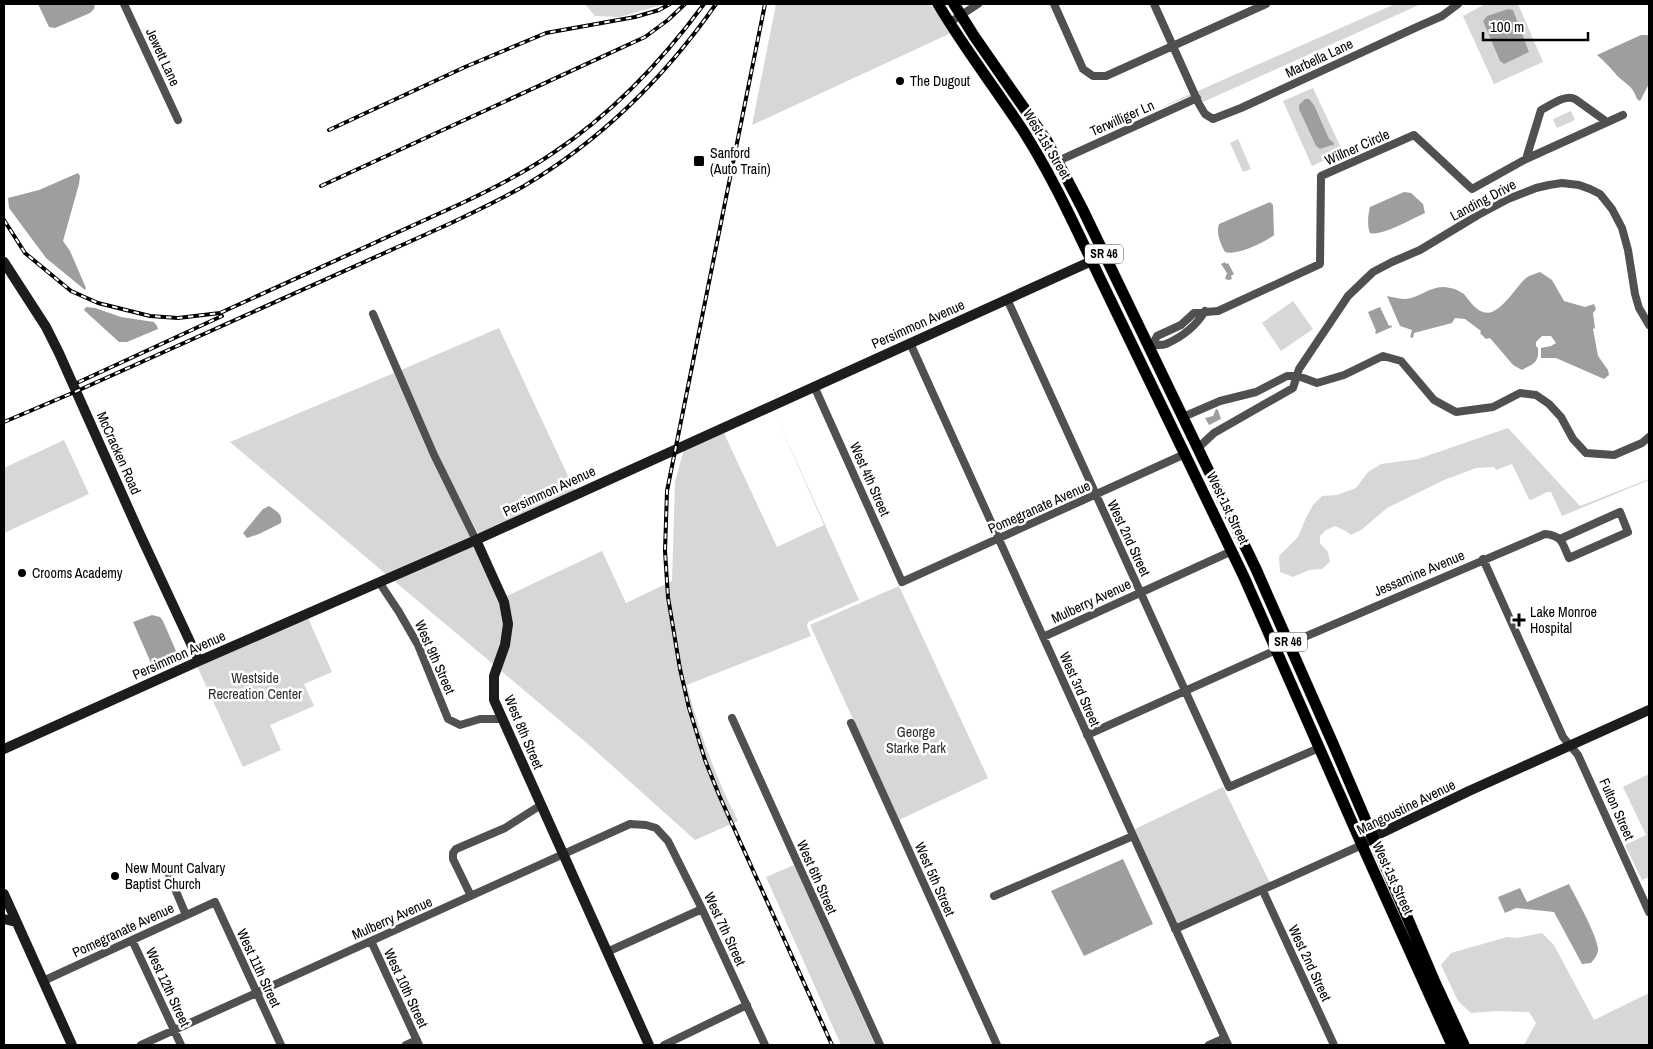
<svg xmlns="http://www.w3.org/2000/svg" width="1653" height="1049" font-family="'Archivo Narrow',sans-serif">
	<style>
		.green { fill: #d7d7d7 }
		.water { fill: #9e9e9e }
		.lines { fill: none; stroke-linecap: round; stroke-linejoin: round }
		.primary-casing { stroke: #dbdbdb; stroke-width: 12 }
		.street { stroke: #505050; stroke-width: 8 }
		.secondary { stroke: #1d1d1d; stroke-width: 10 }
		.primary { stroke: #000; stroke-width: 11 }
		.rail-casing { stroke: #000; stroke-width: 4 }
		.rail { stroke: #fff; stroke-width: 2; stroke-dasharray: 5.5; stroke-linecap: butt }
		.poi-dot { fill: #000; stroke: #fff; stroke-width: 2 }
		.labels { text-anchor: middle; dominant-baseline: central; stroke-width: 5; stroke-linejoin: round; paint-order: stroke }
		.shield { fill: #fff; stroke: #4c4c4c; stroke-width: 1 }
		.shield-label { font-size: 12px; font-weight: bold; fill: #000 }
		.street-label { font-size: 14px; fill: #000; stroke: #fff }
		.poi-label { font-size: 14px; fill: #000; stroke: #fff; text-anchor: start }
		.park-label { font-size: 14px; fill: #2e2e2e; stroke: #fff }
	</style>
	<rect width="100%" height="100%" fill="#fff"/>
	<path class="green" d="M585,4H665L620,17L595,16Z
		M776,4H930L951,33L752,125Z
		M1395,4H1421L1203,102L1199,93L1157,109Z
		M1485,4H1518L1543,62L1494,84L1463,16Z
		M1313,88L1343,152L1312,166L1283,101Z
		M1571,111L1575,120L1557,128L1553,119Z
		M1238,139L1251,169L1243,172L1230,143Z
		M1293,301L1313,329L1281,351L1262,323Z
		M499,328L575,491L479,535L437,454L401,370Z
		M394,373L430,457L471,538L387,575L230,442Z
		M773,409L859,600L808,622L807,626L811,636L687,685C699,732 716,778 738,821L695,840L588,744L500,670L511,634L486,553L507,596L602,551L626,603L672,581L675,482L684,449L723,431L777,547L824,525Z
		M1508,428L1580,506L1649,479V480L1562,516L1551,492H1547L1531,500L1529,499L1512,464L1496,470L1494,467L1476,468L1444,480L1387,508L1361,530L1351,535L1344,530L1335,526L1326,530L1320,536V543L1328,552L1330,562L1322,569L1309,570L1293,577L1280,572L1279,556L1298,537L1305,520L1313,505L1322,496L1337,495L1356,488L1368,472L1381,464L1418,459Z
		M64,440L89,494L4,533V468Z
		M474,545C485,570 506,604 504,632C503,643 497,655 494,665L393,580Z
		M899,586L988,778L899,820L810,625Z
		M308,618L332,672L304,684L314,706L270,725L281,750L243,767L197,666Z
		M1649,774V877L1642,880L1625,845L1646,835L1623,787Z
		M1223,787L1270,883L1177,924L1135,829Z
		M794,865L875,1045H841L766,877Z
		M1542,933L1554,945L1594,1020L1649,993V1045H1524L1536,1023L1529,1012L1498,1011L1471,1013L1458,1001L1441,965L1451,953L1507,937L1517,938Z"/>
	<path class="water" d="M38,4H95L94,9L90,13L55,28L49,27Z
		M1508,9L1513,10L1529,52L1504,64L1500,61L1483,21L1487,16Z
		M1641,35H1647L1649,37V84L1640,101L1637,99C1632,83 1623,84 1614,72C1608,65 1604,61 1597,55Z
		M1305,99H1309L1314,105L1329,139L1334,143L1333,146L1332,145L1320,149L1316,146L1299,109V105Z
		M78,173L80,176L79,184L63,241L70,251L86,288L85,290L46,258L9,208L8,198L39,190Z
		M1404,192L1411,193L1423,204L1425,213C1414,218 1380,237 1370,233C1367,226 1368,214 1370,207Z
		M1270,202L1273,205L1274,235C1264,243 1235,256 1225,252C1220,243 1216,233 1219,224Z
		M1225,262L1226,264L1228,263L1234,274L1231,276L1232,279L1229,280L1225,279L1227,273L1221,264Z
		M1540,272L1552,280L1564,301L1585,307L1594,304L1596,309L1593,313L1595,328L1593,329L1598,356L1608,370L1609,375L1604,379L1556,358H1541V348L1551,346L1556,343L1551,336H1542L1536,342V346L1538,348C1539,363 1534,363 1522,370L1513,365L1490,338L1486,339L1480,333L1481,331L1465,319L1455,318L1452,323L1414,333L1413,338L1410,337L1412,330L1400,326L1387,296C1393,297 1400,299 1406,299C1422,297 1433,283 1450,288C1454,288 1461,292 1464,294C1471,303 1481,318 1494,311C1507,304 1515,288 1526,278C1530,275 1535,274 1540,272Z
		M86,307L95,308L121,317L154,322L157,326L158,329L127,342H119L85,311L84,310Z
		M1380,307L1389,326L1391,325L1392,327L1376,334L1375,332L1376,331L1368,312Z
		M1216,409L1218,410L1221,419L1209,425L1205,418L1213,416Z
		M269,506C276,511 283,514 281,523L259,534L247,538L243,533L263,509Z
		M152,615L160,617L163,621L176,651L174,655L151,663L133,622Z
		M1123,859L1153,924L1084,956L1051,891Z
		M1569,884C1576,898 1597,935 1598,949C1598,955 1594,959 1591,963L1582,964L1554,912L1516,908L1505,913L1498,897L1520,888L1527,902Z"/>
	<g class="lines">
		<defs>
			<path id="primary" d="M938,4C964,48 996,89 1024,132C1041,159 1056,187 1070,216L1244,577L1362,845L1452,1045
				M954,4L974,36L1047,141L1082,208L1256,569L1334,746L1434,980L1464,1045"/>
		</defs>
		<use href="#primary" class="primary-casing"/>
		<path class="street" d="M124,4L178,120
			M1054,4L1083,69L1093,76H1106L1266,4
			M1154,4L1199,104L1205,114L1213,119L1241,108L1417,27L1442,16L1458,4
			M949,23L978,4
			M1526,159L1541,110C1551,105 1565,94 1575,99L1607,122
			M1058,161L1197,98
			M1007,299L1229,787L1319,748
			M373,314L434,455L476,540
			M910,343L1228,1045
			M1153,344L1157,336L1181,325L1194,313L1218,311L1320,264L1321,176L1414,135L1472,189L1526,159L1623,115
			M1150,346C1155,344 1161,346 1166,344C1182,337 1196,326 1205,311
			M814,386L902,582L1185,454
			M1183,417L1220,401L1256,392L1287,376H1298L1317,383L1344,375L1383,356L1401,361L1434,400L1456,412L1493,407L1520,393L1536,395L1549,404L1561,417L1573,439L1586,453L1614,455L1642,443L1649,437
			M1198,448L1214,433L1293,388L1299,369L1348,296L1373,272L1392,262L1420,250L1478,215L1508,199L1536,188L1549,185L1562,183L1579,185L1590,189L1600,194L1612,209L1622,228L1628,250L1635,294L1639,308L1649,325
			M1483,559L1563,737L1578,755L1649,912
			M379,582L399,612L418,645L448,719L460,725L480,719H501
			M1043,637L1232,551
			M1288,644L1545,534C1563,536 1562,543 1569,558L1628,532L1620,512L1560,539
			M732,718L880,1045
			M851,723L997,1045
			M1087,735L1276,650
			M167,870L186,915
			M1263,891L1334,1045
			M471,896L453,859V853L456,849L505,828L541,805
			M994,896L1133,836
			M1175,929L1362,845
			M132,940L181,1045
			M371,941L419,1045
			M607,952L702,909
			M43,981L215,902L281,1045
			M141,1045L630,824L646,825L656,828L668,841L702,909L765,1045
			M406,1045L417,1040
			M664,1045L747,1005
			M1209,1045L1225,1038"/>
		<path class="secondary" d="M4,262L46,327L59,353L138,530L199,661
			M476,540L504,602L508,624L505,645L494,676V700L649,1045
			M4,749L199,661L476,540L1105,255
			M1362,845L1373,837L1469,791L1649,710
			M4,894L72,1045
			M4,919L16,922"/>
		<use href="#primary" class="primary"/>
		<defs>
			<path id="rail" d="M765,4L667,491L665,551L668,597L680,669L689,708L705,760L719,795L832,1045
				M329,130L465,67L546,33L635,17L659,10L670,4
				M321,186L645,37L668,20L685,4
				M4,220L25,253L71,291L98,303L150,316L178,318L220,313L460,204C492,189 524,173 553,153C613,113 662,61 704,4
				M79,382L222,316
				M4,422L77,391L449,224C474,212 500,200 524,186C601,140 665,77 716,4"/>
		</defs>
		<use href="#rail" class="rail-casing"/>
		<use href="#rail" class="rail"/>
	</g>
	<g class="poi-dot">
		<circle cx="900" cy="81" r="5"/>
		<rect x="693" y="155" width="12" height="12" rx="2.5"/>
		<circle cx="22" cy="573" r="5"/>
		<path d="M1516.5 612.5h5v5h5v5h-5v5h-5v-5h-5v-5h5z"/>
		<circle cx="115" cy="876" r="5"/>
	</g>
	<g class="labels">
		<g class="shield">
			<rect x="1085" y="244.5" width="38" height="19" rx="4"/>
			<rect x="1269" y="632.5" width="38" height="19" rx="4"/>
		</g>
		<g class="shield-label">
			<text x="1104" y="254">SR 46</text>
			<text x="1288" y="642">SR 46</text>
		</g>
		<g class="street-label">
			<text transform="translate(163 57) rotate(65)">Jewett Lane</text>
			<text transform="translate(1319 58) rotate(-25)">Marbella Lane</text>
			<text transform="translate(1122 118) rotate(-24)">Terwilliger Ln</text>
			<text transform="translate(1047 144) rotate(59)">West 1st Street</text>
			<text transform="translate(1357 147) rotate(-24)">Willner Circle</text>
			<text transform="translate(1483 200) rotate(-28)">Landing Drive</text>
			<text transform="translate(918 324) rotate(-24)">Persimmon Avenue</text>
			<text transform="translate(119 453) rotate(66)">McCracken Road</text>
			<text transform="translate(870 479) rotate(66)">West 4th Street</text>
			<text transform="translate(549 491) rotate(-25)">Persimmon Avenue</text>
			<text transform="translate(1039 507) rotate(-24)">Pomegranate Avenue</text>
			<text transform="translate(1228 508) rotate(64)">West 1st Street</text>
			<text transform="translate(1129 538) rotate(65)">West 2nd Street</text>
			<text transform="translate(1419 573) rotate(-23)">Jessamine Avenue</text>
			<text transform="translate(1091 601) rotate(-25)">Mulberry Avenue</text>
			<text transform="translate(179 655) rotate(-24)">Persimmon Avenue</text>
			<text transform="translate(435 657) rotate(66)">West 9th Street</text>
			<text transform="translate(1080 689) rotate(66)">West 3rd Street</text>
			<text transform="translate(524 732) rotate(67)">West 8th Street</text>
			<text transform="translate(1406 807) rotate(-26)">Mangoustine Avenue</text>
			<text transform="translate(1617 809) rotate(66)">Fulton Street</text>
			<text transform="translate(817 877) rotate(66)">West 6th Street</text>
			<text transform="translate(1393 878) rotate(65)">West 1st Street</text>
			<text transform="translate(935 879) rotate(66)">West 5th Street</text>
			<text transform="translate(392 918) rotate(-24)">Mulberry Avenue</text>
			<text transform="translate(725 929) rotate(65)">West 7th Street</text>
			<text transform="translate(123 930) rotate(-25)">Pomegranate Avenue</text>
			<text transform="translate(1310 963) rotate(65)">West 2nd Street</text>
			<text transform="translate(259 968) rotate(65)">West 11th Street</text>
			<text transform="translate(168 987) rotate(65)">West 12th Street</text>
			<text transform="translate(406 988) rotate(65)">West 10th Street</text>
		</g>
		<g class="poi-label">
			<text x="910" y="81">The Dugout</text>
			<text x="710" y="153">Sanford<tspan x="710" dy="16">(Auto Train)</tspan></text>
			<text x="32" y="573">Crooms Academy</text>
			<text x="1530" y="612">Lake Monroe<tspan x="1530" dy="16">Hospital</tspan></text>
			<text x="125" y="868">New Mount Calvary<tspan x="125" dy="16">Baptist Church</tspan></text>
		</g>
		<g class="park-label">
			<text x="255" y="678">Westside<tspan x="255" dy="16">Recreation Center</tspan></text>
			<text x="916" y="732">George<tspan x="916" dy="16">Starke Park</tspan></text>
		</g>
	</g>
	<rect width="1653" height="1049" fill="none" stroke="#000000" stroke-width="10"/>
	<path d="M1483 32v8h105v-8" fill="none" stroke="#000000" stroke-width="2.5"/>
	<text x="1490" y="32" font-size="15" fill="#000000" stroke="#ffffff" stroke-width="4" paint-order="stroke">100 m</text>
</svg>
